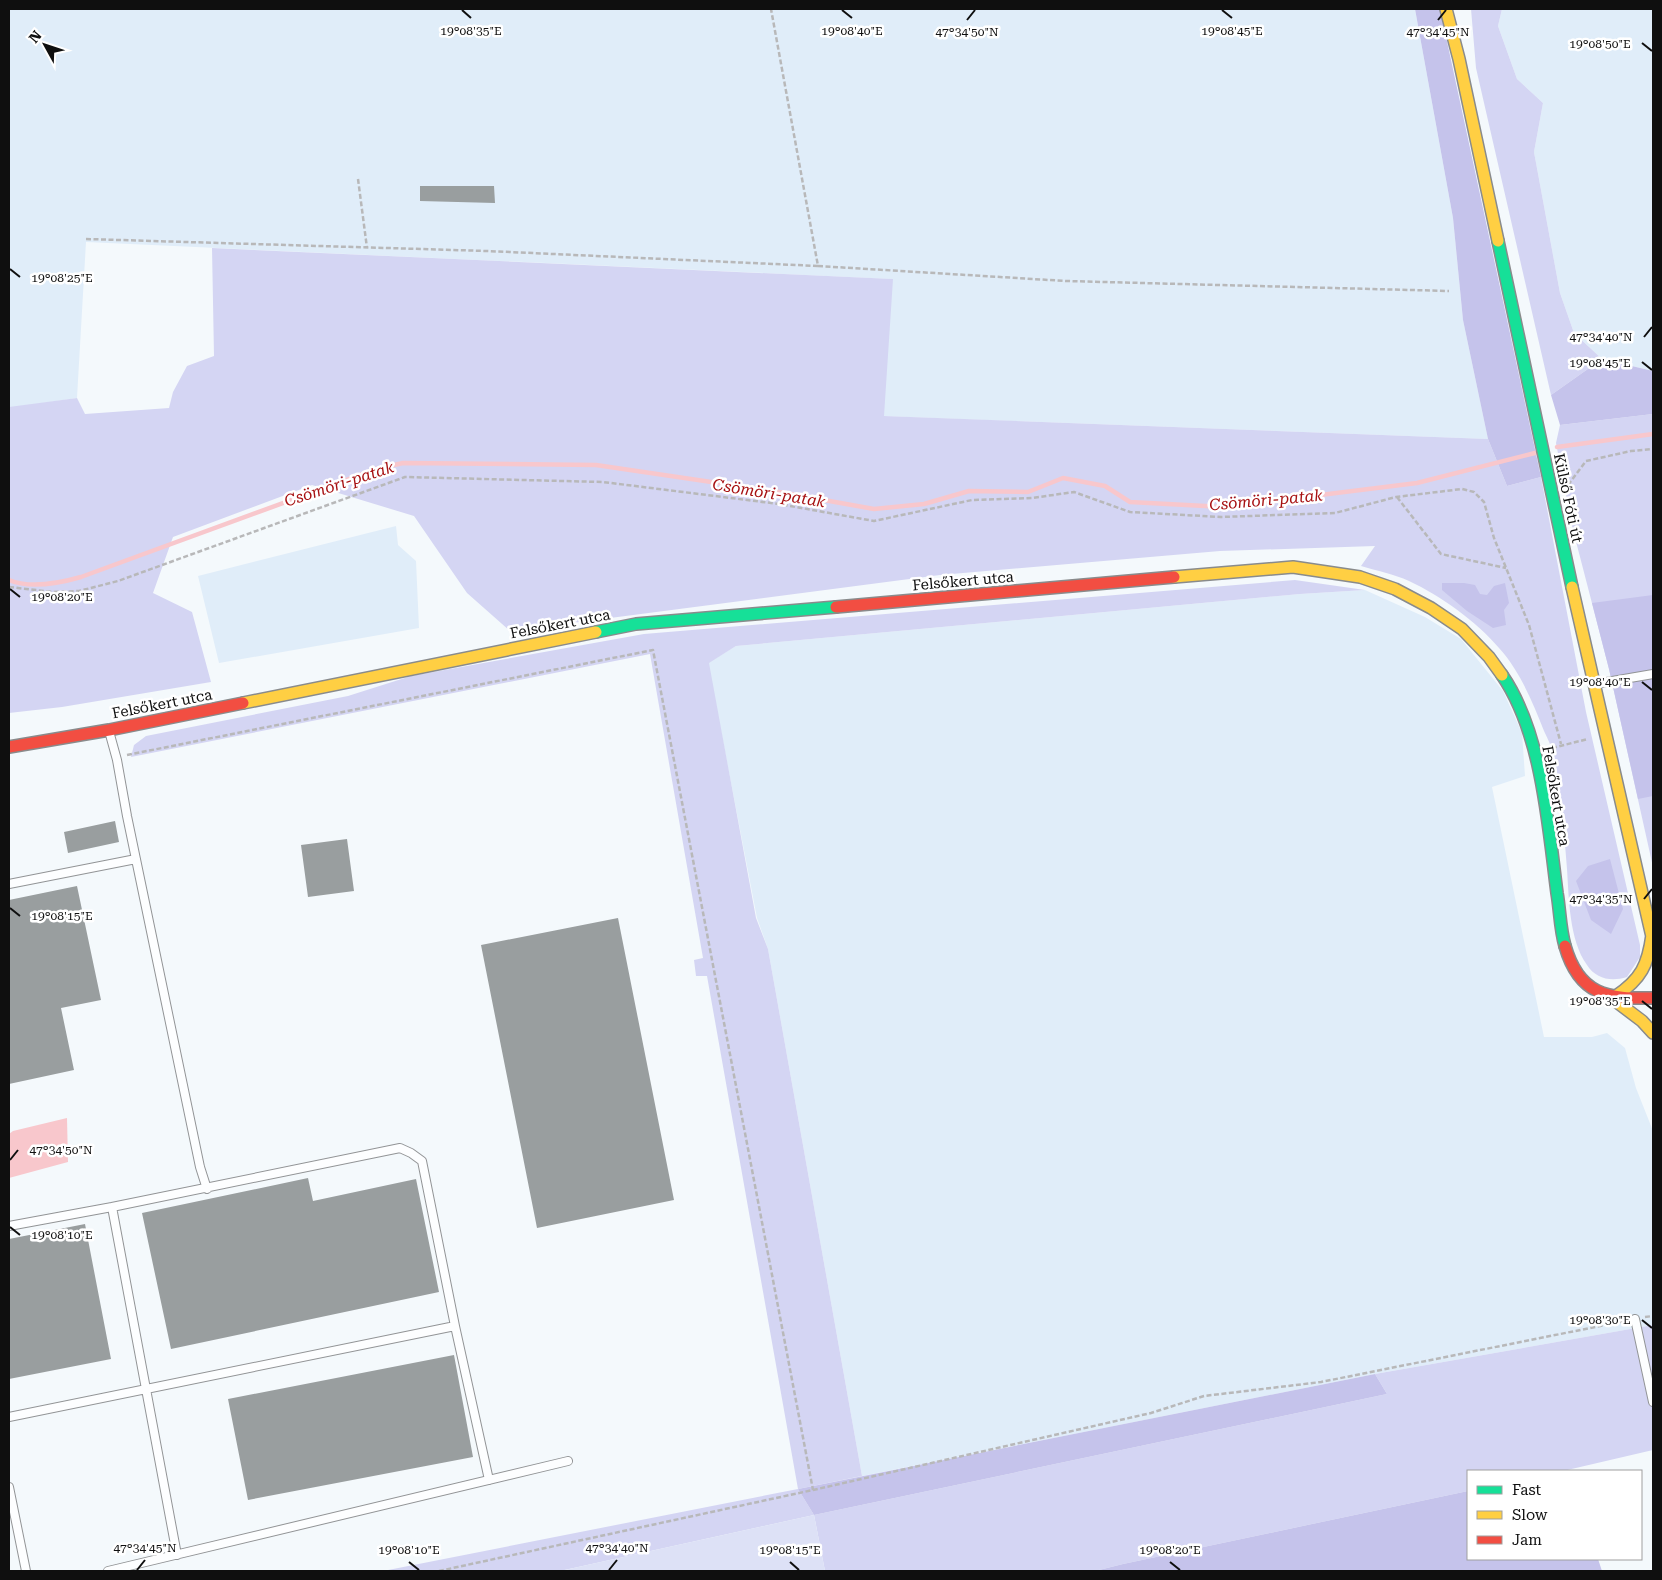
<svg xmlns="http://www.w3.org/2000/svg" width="1662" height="1580" font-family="'Roboto Serif',serif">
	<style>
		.farmland { fill: #e0edf9 }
		.green { fill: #d4d5f3 }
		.forest { fill: #c5c3eb }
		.pitch { fill: #dde1f6 }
		.water { fill: #f8c7cc }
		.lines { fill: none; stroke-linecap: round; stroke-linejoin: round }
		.stream { stroke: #f8c7cc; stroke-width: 4.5 }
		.building { fill: #999e9f }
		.lane-casing { stroke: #929496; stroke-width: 10 }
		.fast-casing { stroke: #898b8c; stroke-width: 14 }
		.slow-casing { stroke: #898b8c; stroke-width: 14 }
		.jam-casing { stroke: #898b8c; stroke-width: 14 }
		.path { stroke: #b8b8b9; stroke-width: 2.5; stroke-dasharray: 5 2.5; stroke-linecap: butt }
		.lane { stroke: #fdfeff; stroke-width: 8 }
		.fast { stroke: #16e098; stroke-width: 11 }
		.slow { stroke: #ffcf43; stroke-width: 11 }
		.jam { stroke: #f24e42; stroke-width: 11 }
		.ticks { fill: none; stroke: #0f0f0f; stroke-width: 2 }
		.labels { text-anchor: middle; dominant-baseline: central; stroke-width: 5; stroke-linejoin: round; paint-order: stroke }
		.street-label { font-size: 15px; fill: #0f0f0f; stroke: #fff }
		.water-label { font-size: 16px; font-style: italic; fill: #a71112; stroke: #fff }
		.ticks-label { font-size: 12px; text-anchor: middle; fill: #0f0f0f; stroke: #fff; stroke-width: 5; stroke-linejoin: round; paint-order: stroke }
	</style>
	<rect width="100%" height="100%" fill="#f4f9fc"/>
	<path class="farmland" d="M9,9H1415L1453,218L1463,320L1488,439L883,416L892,279L86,242L77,398L9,408Z
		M1502,9H1653V371L1602,359L1574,333L1560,293L1534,152L1543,103L1517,79L1498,26Z
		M396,526L398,545L416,561L419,628L219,663L198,576Z
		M1365,590L1425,617L1461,639L1503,691L1522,733L1525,776L1492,787L1544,1037H1592L1607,1033L1625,1048L1636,1088L1653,1131V1325L1375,1374L862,1476L768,949L757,918L708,663L736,646L1300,594Z"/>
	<path class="green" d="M1471,9H1502L1498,26L1517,79L1543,103L1534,152L1560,293L1574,333L1602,359L1551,395L1476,68Z
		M212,248L893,279L884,416L1488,439L1507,486L1541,477L1586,712L1640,945V957L1627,977C1611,982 1596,979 1587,965C1569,940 1569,898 1567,869C1564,832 1562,793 1554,756C1552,748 1548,739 1544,731C1533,703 1520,671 1499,648C1476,621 1441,596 1409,581C1394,574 1377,571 1361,566L1375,546L1220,551L940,575L510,631L467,593L414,516L312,485L173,537L153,593L192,612L211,682L62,707L9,713V407L77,398L85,414L169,408L173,392L187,366L214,356Z
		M1653,414V867L1609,669L1572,526L1556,443L1560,425Z
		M1295,580L1365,590L1300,594L736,646L709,663L756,918L768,949L862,1476L798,1489L814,1515L1387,1394L1375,1374L1653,1325V1450L1563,1471H1468V1491L1123,1564L1095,1571H825L814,1515L560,1571H383L798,1489L707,976H696L694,960L703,958L650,654L131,757L134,745L146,736L348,696L411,676L644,634Z"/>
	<path class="forest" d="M1415,9H1440L1541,477L1507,486L1488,439L1463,320L1453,218Z
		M1602,359L1653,371V414L1560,425L1551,395Z
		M1442,583H1464L1475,585L1480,594L1487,595L1494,586L1505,583L1509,603L1504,610L1506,625L1493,628L1467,611L1442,590Z
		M1653,595V796L1638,799L1609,669L1592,603Z
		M1610,859L1623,909L1611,934L1591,920L1576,881L1588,866Z
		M1375,1374L1387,1394L814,1515L798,1489Z
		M1468,1491V1559H1598L1602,1571H1095L1123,1564Z"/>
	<path class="pitch" d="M814,1515L825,1571H560Z"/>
	<path class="water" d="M67,1118L68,1162L9,1178V1134L13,1131Z"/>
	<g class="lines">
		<path class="stream" d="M1557,447L1653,434
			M9,580C30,589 60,583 81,577L376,469L403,463L596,465L779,492L874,509L924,504L969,491L1028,492L1063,478L1105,486L1130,502L1224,507L1417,483L1535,453"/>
	</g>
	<path class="building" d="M420,186H494L495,203L420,201Z
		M115,821L119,842L68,853L64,832Z
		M347,839L354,891L308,897L301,845Z
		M77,886L101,1000L61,1008L74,1070L9,1084V900Z
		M618,918L674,1200L537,1228L481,945Z
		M308,1178L313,1201L416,1179L439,1292L171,1349L142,1213Z
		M85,1224L111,1359L9,1379V1239Z
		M454,1355L473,1457L248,1500L228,1399Z"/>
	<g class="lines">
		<defs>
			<path id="lane" d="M1595,684L1653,674
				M109,731L117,760L127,816L200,1167L207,1189
				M9,884L136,859
				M9,1226L112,1207
				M1635,1319L1653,1402
				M455,1326L489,1480
				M9,1417L455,1326L422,1161L411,1153L400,1148L112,1207L177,1555
				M9,1487L26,1571
				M108,1571L568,1461"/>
			<path id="fast" d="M1498,241L1572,587
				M596,632L636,624L836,607
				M1502,675C1542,733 1548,824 1557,893C1560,910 1560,929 1565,946"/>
			<path id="slow" d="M1446,9L1459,59L1498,241
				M1174,577L1293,567L1360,577L1395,589L1431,608L1462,629L1489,657L1502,675
				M1572,587L1653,941
				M243,703L596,632
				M1609,996L1642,1021L1653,1033
				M1616,996C1641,979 1648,965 1652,935"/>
			<path id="jam" d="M836,607L1174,577
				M9,747L109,730L243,703
				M1565,946C1579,995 1607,999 1653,998"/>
		</defs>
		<use href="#lane" class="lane-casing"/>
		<use href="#fast" class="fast-casing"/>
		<use href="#slow" class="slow-casing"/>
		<use href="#jam" class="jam-casing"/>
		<path class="path" d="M358,179L367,248
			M86,239L487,251L818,266L771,9
			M818,266L1066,281L1449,291
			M1568,485L1586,461L1631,451L1653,449
			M1397,497L1441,554L1506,568
			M9,587L53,592L79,591L118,581L405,477L603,482L779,504L874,521L972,500L1032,498L1074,492L1130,512L1221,517L1335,513L1396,497L1462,489L1474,492L1484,502L1494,538L1529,625L1561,744
			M1552,748L1588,739
			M127,755L653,650L813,1490
			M1645,1317L1653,1316
			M439,1571L813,1490L1151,1413L1204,1396L1321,1382L1625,1321"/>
		<use href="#lane" class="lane"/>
		<use href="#fast" class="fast"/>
		<use href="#slow" class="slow"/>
		<use href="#jam" class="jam"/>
	</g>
	<path class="ticks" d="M462,10L471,18M842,10L852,18M1222,10L1232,18M967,20L975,10M1438,20L1446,10M1642,43L1652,51M10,269L20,277M1644,337L1652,327M1642,362L1652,370M10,589L20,597M1642,682L1652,690M1644,899L1652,889M10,908L20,916M1642,1001L1652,1009M10,1160L18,1150M10,1227L20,1235M1642,1320L1652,1328M409,1562L419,1570M790,1562L799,1570M1170,1562L1180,1570M137,1570L145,1560M609,1570L617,1560"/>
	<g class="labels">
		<g class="street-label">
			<text transform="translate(1568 498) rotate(78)">Külső Fóti út</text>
			<text transform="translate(963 581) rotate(-5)">Felsőkert utca</text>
			<text transform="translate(560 624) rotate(-11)">Felsőkert utca</text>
			<text transform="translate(162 704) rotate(-11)">Felsőkert utca</text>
			<text transform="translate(1556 796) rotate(80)">Felsőkert utca</text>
		</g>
		<g class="water-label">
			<text transform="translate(339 484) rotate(-18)">Csömöri-patak</text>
			<text transform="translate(769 493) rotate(9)">Csömöri-patak</text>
			<text transform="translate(1266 500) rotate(-5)">Csömöri-patak</text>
		</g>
	</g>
	<g class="ticks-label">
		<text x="852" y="35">19°08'40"E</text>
		<text x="471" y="35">19°08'35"E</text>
		<text x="1232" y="35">19°08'45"E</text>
		<text x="967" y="36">47°34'50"N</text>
		<text x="1438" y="36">47°34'45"N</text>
		<text x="1600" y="48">19°08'50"E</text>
		<text x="62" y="282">19°08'25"E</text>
		<text x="1601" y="341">47°34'40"N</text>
		<text x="1600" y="367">19°08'45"E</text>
		<text x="62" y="601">19°08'20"E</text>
		<text x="1600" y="686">19°08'40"E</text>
		<text x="1601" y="903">47°34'35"N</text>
		<text x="62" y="920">19°08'15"E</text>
		<text x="1600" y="1005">19°08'35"E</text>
		<text x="61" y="1154">47°34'50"N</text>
		<text x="62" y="1239">19°08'10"E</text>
		<text x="1600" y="1324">19°08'30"E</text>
		<text x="145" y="1552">47°34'45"N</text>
		<text x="617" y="1552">47°34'40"N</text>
		<text x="409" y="1554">19°08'10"E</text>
		<text x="790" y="1554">19°08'15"E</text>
		<text x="1170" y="1554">19°08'20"E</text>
	</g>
	<rect width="1662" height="1580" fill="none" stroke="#0f0f0f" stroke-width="20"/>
	<rect x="1467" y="1470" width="175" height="90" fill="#ffffff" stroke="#9f9f9f"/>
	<rect x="1477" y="1486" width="25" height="8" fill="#16e098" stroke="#9f9f9f"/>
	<text x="1512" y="1495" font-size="15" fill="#0f0f0f">Fast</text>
	<rect x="1477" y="1511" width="25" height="8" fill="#ffcf43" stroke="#9f9f9f"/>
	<text x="1512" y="1520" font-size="15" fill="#0f0f0f">Slow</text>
	<rect x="1477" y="1536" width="25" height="8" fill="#f24e42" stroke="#9f9f9f"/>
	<text x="1512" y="1545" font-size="15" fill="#0f0f0f">Jam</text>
	<g transform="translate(45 45) rotate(310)" stroke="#ffffff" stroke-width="4" paint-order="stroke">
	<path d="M0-4L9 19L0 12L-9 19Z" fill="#0f0f0f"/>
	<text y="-8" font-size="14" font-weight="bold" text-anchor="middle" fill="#0f0f0f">N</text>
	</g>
</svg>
